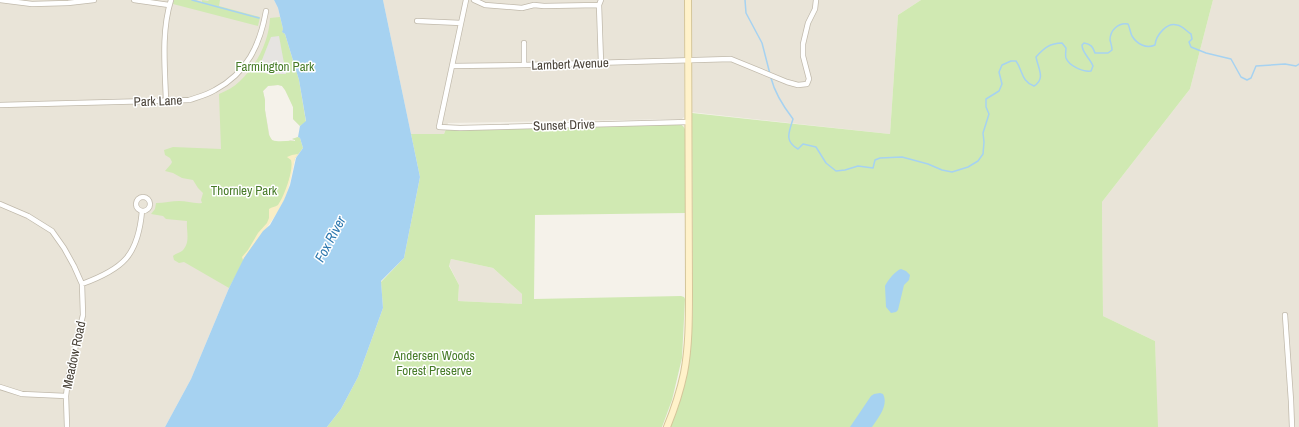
<svg xmlns="http://www.w3.org/2000/svg" width="1299" height="427" font-family="'Archivo Narrow',sans-serif">
	<style>
		.residential { fill: #e9e4d8 }
		.green { fill: #d0e9b2; fill-rule: evenodd }
		.sand { fill: #f9eec6 }
		.parking { fill: #e6e4e1 }
		.water { fill: #a6d2f1 }
		.lines { fill: none; stroke-linecap: round; stroke-linejoin: round }
		.stream { stroke: #a6d2f1; stroke-width: 1.5 }
		.minor-casing { stroke: #c1baac; stroke-width: 6 }
		.secondary-casing { stroke: #d5c69a; stroke-width: 8 }
		.minor { stroke: #fff; stroke-width: 4.5 }
		.secondary { stroke: #fff2ca; stroke-width: 6 }
		.labels { text-anchor: middle; dominant-baseline: central; stroke-width: 3; stroke-linejoin: round; paint-order: stroke }
		.street-label { font-size: 13px; fill: #494238; stroke: #fff }
		.park-label { font-size: 13px; fill: #487c29; stroke: #fff }
		.water-label { font-size: 14px; font-style: italic; fill: #2d78af; stroke: #fff }
	</style>
	<rect width="100%" height="100%" fill="#f5f2ea"/>
	<path class="residential" d="M0,0H274L278,8L283,29L300,126L293,119V107L288,94L282,86L278,85L268,86L263,91L265,100V110L270,138L272,140L276,142H287L290,140L295,141V140L292,139L298,137L301,152L295,158L229,288L191,379L165,427H0Z
		M383,0H684V117L682,119L448,123L444,134H411Z
		M690,0H921L898,15L890,134L690,112Z
		M1213,0H1299V427H1157L1155,341L1103,316L1102,202L1190,89Z
		M451,259L493,268L522,294V304L458,301L459,285L449,265Z"/>
	<path class="green" d="M174,0H196L202,2V0L208,1L209,0H220L219,6L260,17L258,26L173,4Z
		M921,0H1213L1190,89L1102,202L1103,316L1155,341L1158,427H670C678,404 686,382 689,358C692,340 692,323 693,305L692,113L890,134L898,15Z
		M280,17L283,29L282,32L285,34L299,80L306,122L300,126L293,119V107L285,90L282,86L278,85L268,86L263,91L265,100V110L269,135L272,140C280,143 287,140 295,141V140L292,139L298,137L300,138L303,148L295,158L284,200L236,275L229,288L184,262L179,263L174,260L173,256C176,253 179,253 182,251C191,243 186,231 187,221L166,219L163,216L151,214L155,209L156,203C164,203 172,201 179,201C187,201 194,204 202,203L201,200L203,193L198,188L193,180L182,178L173,173L165,171L171,164L172,162L170,158L165,155L164,150L173,147L221,149L219,94C226,91 234,87 240,81C257,65 269,41 270,18Z
		M680,124L683,126L685,129L686,213L535,215L534,299L681,296L684,297L685,299L682,358L672,400L662,427H327L341,409L358,377L383,308L381,282L404,258L420,177L411,134H444L446,129ZM451,259L493,268L522,294V304L458,301L459,285L449,266Z"/>
	<path class="sand" d="M298,154L295,158C292,172 290,187 284,200C274,222 256,239 243,260L242,257L248,250L258,233L267,223L269,218V209C272,207 275,207 278,205C284,197 294,170 291,160L287,157L292,155Z"/>
	<path class="parking" d="M279,36L286,74H268L258,70L271,37Z"/>
	<path class="water" d="M274,0H383L420,177L404,258L381,281L383,308L358,377L341,409L327,427H165L191,379L229,288L244,258L263,231L270,225L284,200L290,185L296,158L303,148L300,138L298,137L300,126L306,121L299,80L285,34L282,32L283,29L278,8Z
		M901,269L906,271L910,275L909,280L904,285L898,310L896,312L891,313L886,307L885,286C887,281 896,270 901,269Z
		M880,393L883,394C889,405 878,418 872,427H850L871,396L874,394Z"/>
	<g class="lines">
		<path class="stream" d="M192,0L259,18
			M745,0L746,13L762,43L770,74
			M771,78C775,94 783,106 793,119C789,132 784,141 798,149L803,144L816,147L826,163L836,171L845,170L858,166L873,168L875,160L880,158L902,157L928,164L942,170L952,172L968,167L978,161L983,154L984,142L983,133L989,114L986,107V99L999,91L1002,84L999,72L1002,65L1011,61H1016C1023,71 1021,81 1034,86C1046,79 1038,68 1036,57C1044,48 1050,43 1062,43L1066,48C1066,51 1065,55 1066,58C1069,66 1083,72 1091,71L1093,66C1090,58 1082,53 1082,45L1084,43C1091,44 1093,47 1095,53H1108L1112,50C1112,46 1111,44 1110,40C1110,30 1119,22 1128,24C1130,28 1130,32 1132,36C1137,44 1146,49 1155,45C1156,35 1167,22 1177,25C1183,26 1186,31 1191,34L1192,39L1189,42L1191,47L1206,53L1231,59L1241,77L1247,80L1251,78L1256,66L1285,64L1296,66L1299,64"/>
		<defs>
			<path id="minor" d="M0,0L32,4L68,3L94,0
				M134,0L169,5
				M466,0L439,127L460,128L688,122
				M474,0L485,5L522,8L534,5L544,6L599,5
				M417,21L461,23
				M524,43V65
				M601,63L599,5L601,0
				M452,66L524,65L731,59L787,82L798,85L807,84L809,79L803,56V44L808,23L815,9L816,0
				M166,101C165,68 161,32 171,0
				M0,105L189,100C198,97 207,95 215,90C247,73 260,45 266,11
				M136 204a7 7 0 1 1 14 0a7 7 0 1 1-14 0Z
				M0,204L28,216L52,231L64,248L74,266L82,284L83,315L68,379L66,396L67,427
				M82,284C123,269 138,256 142,211
				M1285,315L1291,401L1292,427
				M0,387L22,394L66,396"/>
			<path id="secondary" d="M667,427C674,410 680,392 684,373C689,347 689,319 689,292L688,0"/>
		</defs>
		<use href="#minor" class="minor-casing"/>
		<use href="#secondary" class="secondary-casing"/>
		<use href="#minor" class="minor"/>
		<use href="#secondary" class="secondary"/>
	</g>
	<g class="labels">
		<g class="street-label">
			<text transform="translate(570 64) rotate(-2)">Lambert Avenue</text>
			<text transform="translate(158 101) rotate(-2)">Park Lane</text>
			<text transform="translate(564 125) rotate(-2)">Sunset Drive</text>
			<text transform="translate(74 355) rotate(-78)">Meadow Road</text>
		</g>
		<g class="park-label">
			<text x="275" y="66">Farmington Park</text>
			<text x="244" y="190">Thornley Park</text>
			<text x="434" y="355">Andersen Woods<tspan x="434" dy="15">Forest Preserve</tspan></text>
		</g>
		<g class="water-label">
			<text transform="translate(330 239) rotate(-62)">Fox River</text>
		</g>
	</g>
</svg>
